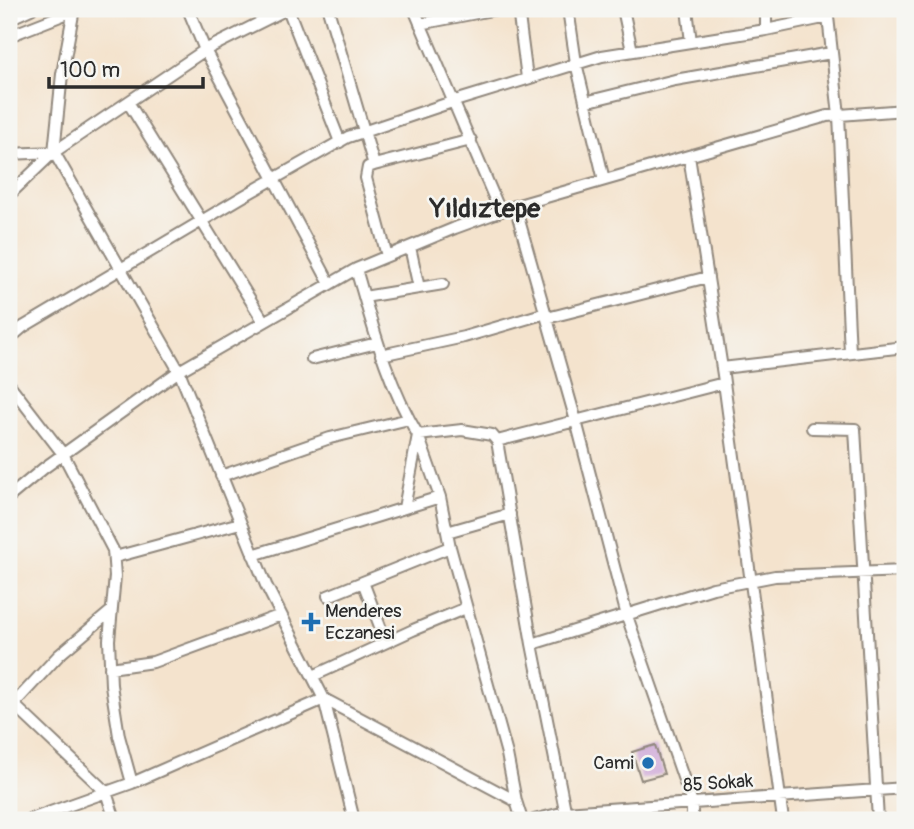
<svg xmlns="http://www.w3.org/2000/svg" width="914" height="829" font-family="Pangolin,sans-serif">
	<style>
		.building { fill: #c697d2 }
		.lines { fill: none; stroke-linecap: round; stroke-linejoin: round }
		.minor-casing { stroke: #90877c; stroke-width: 14 }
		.minor { stroke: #fff; stroke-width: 10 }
		.poi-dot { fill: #1f6fb2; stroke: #f6f6f2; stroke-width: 2.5 }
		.labels { text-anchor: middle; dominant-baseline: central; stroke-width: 5; stroke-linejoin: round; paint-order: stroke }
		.poi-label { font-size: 19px; fill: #2b2b2b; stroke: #f6f6f2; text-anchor: start }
		.street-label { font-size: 19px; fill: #2b2b2b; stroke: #f6f6f2 }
		.district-label { font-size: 26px; font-weight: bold; fill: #2b2b2b; stroke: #f6f6f2 }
	</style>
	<rect width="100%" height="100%" fill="#f6f6f2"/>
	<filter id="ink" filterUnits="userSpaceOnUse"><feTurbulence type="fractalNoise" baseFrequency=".0143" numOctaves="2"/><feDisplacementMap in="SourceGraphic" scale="14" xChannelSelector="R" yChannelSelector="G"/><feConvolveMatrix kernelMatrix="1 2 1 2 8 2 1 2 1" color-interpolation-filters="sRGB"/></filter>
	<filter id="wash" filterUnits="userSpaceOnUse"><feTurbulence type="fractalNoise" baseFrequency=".00686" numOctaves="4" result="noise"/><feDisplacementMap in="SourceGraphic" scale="28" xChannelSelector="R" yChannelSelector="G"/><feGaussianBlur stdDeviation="1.57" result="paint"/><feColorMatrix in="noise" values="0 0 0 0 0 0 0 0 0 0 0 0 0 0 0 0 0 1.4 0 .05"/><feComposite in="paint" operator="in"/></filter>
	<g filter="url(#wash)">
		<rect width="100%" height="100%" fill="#f4e3cd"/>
		<g id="blocks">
			<path class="building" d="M655,745L664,774L641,780L632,752Z"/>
		</g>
	</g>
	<g filter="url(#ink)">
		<use href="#blocks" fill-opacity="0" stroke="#90877c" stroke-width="2"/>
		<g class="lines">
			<defs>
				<path id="minor" d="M74,9L62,74L54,152L179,371L266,585L324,699L354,820
					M188,9L205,50L330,284
					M288,9L340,142
					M328,9L374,165L368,167L366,178L387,256
					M414,9L500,211
					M518,9L527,78
					M568,9L576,63L604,180
					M623,9L632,51
					M687,9L691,42
					M766,9V30
					M9,19L31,9
					M420,24L497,9
					M9,36L73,11
					M128,102L264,322
					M585,102L675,80L831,53
					M9,154L54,152
					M689,156L723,375L783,820
					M374,165L471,140
					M9,195L54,152L205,50L287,9
					M515,206L576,421L627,616L692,803V820
					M410,247L419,288
					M356,269C373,327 387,383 418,435L462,430L492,435L497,441L532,644L567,820
					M364,297L443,284
					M547,318L708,277
					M9,339L23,327L242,197L348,137L455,101L602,56L766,30L828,17L839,115L850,353
					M381,355L464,337L546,313
					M312,359L377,343
					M722,368L905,347
					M9,384L63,454L113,550L115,576L109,640L111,685L119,736L132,783
					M812,428L855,429L878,820
					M418,435L440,497L450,547L507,754L516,801
					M497,441L724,383
					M221,476L330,438L409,419
					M9,497L44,468L179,371L356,269L455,228L515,206L827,116L905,110
					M404,508L418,435
					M447,532L510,514
					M253,555L440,497
					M115,557L240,523
					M363,582L386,642
					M328,596L450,547
					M532,644L713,588L775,576L905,571
					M110,668L153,662L281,615
					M313,676L413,630L466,608
					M9,700L106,792L115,820
					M9,709L59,655L110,612
					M28,820L132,783L324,699L516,801L522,820
					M534,820L565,812L905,788"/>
			</defs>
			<use href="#minor" class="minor-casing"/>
			<use href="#minor" class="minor"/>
		</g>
	</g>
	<g class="poi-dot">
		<path d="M307.5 611.5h7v7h7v7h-7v7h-7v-7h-7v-7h7z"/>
		<circle cx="648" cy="763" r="7"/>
	</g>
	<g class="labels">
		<g class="poi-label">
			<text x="325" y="611">Menderes<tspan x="325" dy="22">Eczanesi</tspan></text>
			<text x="634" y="763" text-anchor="end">Cami</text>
		</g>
		<g class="street-label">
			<text transform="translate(718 783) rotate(-4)">85 Sokak</text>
		</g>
		<g class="district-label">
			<text x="485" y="209">Yıldıztepe</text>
		</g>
	</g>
	<rect width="914" height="829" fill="none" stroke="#f6f6f2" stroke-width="35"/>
	<path d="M49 77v10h154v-10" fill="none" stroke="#2b2b2b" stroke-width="3.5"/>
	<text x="60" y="77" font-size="21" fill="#2b2b2b" stroke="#f6f6f2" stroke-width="5" paint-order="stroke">100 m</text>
</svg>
